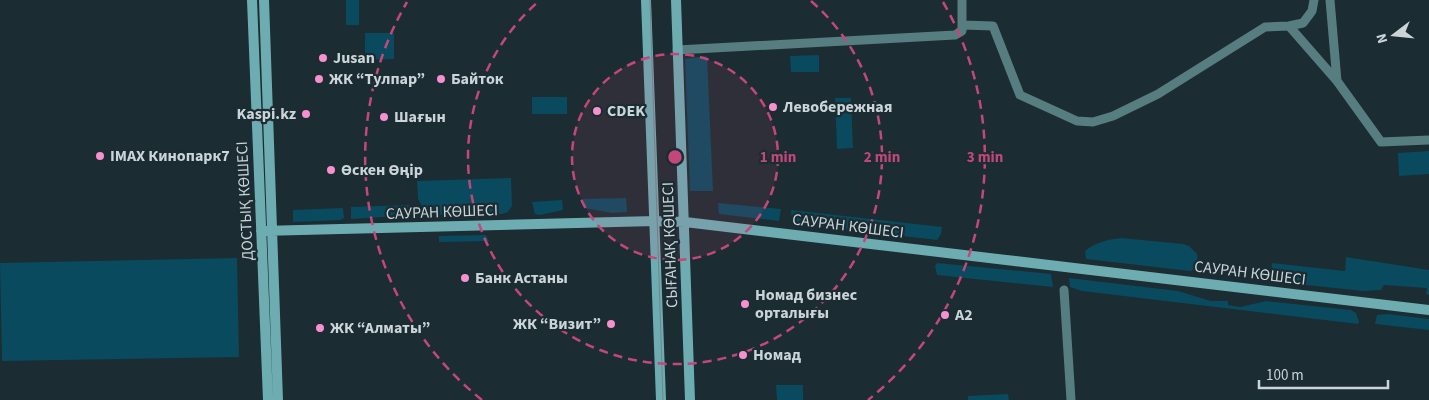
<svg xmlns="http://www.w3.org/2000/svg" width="1429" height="400" font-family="'Source Sans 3',sans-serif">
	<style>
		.green { fill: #094a5e }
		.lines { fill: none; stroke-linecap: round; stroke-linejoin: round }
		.street { stroke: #567d80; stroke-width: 9 }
		.secondary { stroke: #6dadb2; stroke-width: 10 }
		.tram { stroke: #758388; stroke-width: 1 }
		.ring { fill: none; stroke: #c4477a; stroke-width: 2.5; stroke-dasharray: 9 6 }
		.poi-dot { fill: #f690cf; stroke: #1b2c32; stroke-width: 2 }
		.labels { text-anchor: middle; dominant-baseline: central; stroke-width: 4.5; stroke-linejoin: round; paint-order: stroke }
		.poi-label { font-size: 16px; font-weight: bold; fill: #cad4d9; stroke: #1b2c32; text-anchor: start }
		.street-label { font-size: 16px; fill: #cad4d9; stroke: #1b2c32 }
		.centre { fill: #c4477a; stroke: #1b2c32; stroke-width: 2.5 }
		.ring-label { font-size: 15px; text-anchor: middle; font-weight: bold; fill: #c4477a; stroke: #1b2c32; stroke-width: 4.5; stroke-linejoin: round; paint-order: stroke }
	</style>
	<rect width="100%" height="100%" fill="#1b2c32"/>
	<path class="green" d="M346,0H359V25H346Z
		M365,33H394V59L365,60Z
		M819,55V72H791L790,56Z
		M707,56L713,191H690L685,59Z
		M532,97H567V114H532Z
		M835,98H851L853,148L837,149Z
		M1429,151V174L1399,176L1398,153Z
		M511,178L512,206L508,212L502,214L427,215L418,199L417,181Z
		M626,198L627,212L613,213L584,208L583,199Z
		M562,200L563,210L540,215L535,214L532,202Z
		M718,203L781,209L779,221L719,214Z
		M409,205C408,211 405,214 399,216L351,219V207Z
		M343,208L344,218L340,220L293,222V210Z
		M791,210L942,227L941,234L937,240L792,223Z
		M486,235L489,241L439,242V236Z
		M1121,238L1183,244L1189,246L1197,254L1198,262L1196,269L1190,271L1086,259L1085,251C1096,242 1107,240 1121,238Z
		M1346,257L1429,270V295L1426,294L1427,288L1384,285L1381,290L1363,291L1278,282L1273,280L1271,275L1272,263L1345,271Z
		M237,258L239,357L2,361L0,263Z
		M937,263L1051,274L1053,287L937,275L935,266Z
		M1069,278L1178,291L1211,301H1228V305L1240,307L1266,301L1351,310L1356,313L1359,322L1358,324L1082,291L1070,287Z
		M1388,314L1429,319V330L1375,324L1377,315Z
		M776,385H803V400H777Z
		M1008,394L1009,400H968V396Z"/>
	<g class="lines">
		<path class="street" d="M1330,0L1337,81
			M963,25L993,26L1020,95L1077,121L1093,122L1113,116L1158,94L1265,27L1289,26L1303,23L1312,11L1314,0
			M1289,26L1337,81L1381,142L1429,140
			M677,50L955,35L962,31V0
			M1064,290L1071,400"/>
		<path class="secondary" d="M252,0L268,400
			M264,0L278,400
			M646,0L661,400
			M676,0L690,400
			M261,231L655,221L685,222L1429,310"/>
		<path class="tram" d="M650,0L663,400"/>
	</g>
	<circle cx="675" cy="157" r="103" fill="#c4477a" fill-opacity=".12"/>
	<g class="ring">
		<circle cx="675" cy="157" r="103"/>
		<path d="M811 1A207 207 0 1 1 539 1"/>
		<path d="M482 400A310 310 0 0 1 407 2M943 2A310 310 0 0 1 868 400"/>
	</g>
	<g class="poi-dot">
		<circle cx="323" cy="58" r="5"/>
		<circle cx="319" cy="79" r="5"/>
		<circle cx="441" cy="79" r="5"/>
		<circle cx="773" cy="107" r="5"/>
		<circle cx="597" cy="111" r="5"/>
		<circle cx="306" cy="114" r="5"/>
		<circle cx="384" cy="117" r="5"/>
		<circle cx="100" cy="156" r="5"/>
		<circle cx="331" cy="170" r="5"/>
		<circle cx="465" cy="278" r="5"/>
		<circle cx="745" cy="304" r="5"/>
		<circle cx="945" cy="315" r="5"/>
		<circle cx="611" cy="324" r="5"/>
		<circle cx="320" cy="328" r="5"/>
		<circle cx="743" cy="355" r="5"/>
	</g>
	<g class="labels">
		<g class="poi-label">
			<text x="333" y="58">Jusan</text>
			<text x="329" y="79">ЖК “Тулпар”</text>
			<text x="451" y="79">Байток</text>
			<text x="783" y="107">Левобережная</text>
			<text x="607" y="111">CDEK</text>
			<text x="296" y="114" text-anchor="end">Kaspi.kz</text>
			<text x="394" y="117">Шағын</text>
			<text x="110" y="156">IMAX Кинопарк7</text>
			<text x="341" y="170">Өскен Өңір</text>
			<text x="475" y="278">Банк Астаны</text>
			<text x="755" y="295">Номад бизнес<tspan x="755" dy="18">орталығы</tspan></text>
			<text x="955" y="315">А2</text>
			<text x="601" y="324" text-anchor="end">ЖК “Визит”</text>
			<text x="330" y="328">ЖК “Алматы”</text>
			<text x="753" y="355">Номад</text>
		</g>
		<g class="street-label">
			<text transform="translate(245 201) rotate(-93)">ДОСТЫҚ КӨШЕСІ</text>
			<text transform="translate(442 212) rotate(-2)">САУРАН КӨШЕСІ</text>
			<text transform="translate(848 226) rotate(7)">САУРАН КӨШЕСІ</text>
			<text transform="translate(670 245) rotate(-92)">СЫҒАНАҚ КӨШЕСІ</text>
			<text transform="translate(1250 273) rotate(7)">САУРАН КӨШЕСІ</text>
		</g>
	</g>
	<circle cx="675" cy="157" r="8" class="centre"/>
	<g class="ring-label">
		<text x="778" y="162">1 min</text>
		<text x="882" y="162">2 min</text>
		<text x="985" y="162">3 min</text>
	</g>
	<g transform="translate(1394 35) rotate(254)" stroke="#1b2c32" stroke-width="4" paint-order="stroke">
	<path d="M0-4L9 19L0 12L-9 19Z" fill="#cad4d9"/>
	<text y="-8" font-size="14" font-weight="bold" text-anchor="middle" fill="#cad4d9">N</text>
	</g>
	<path d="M1259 380v8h129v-8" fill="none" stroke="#cad4d9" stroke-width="2.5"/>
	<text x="1266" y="380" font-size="15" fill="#cad4d9" stroke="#1b2c32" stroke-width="4" paint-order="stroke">100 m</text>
</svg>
